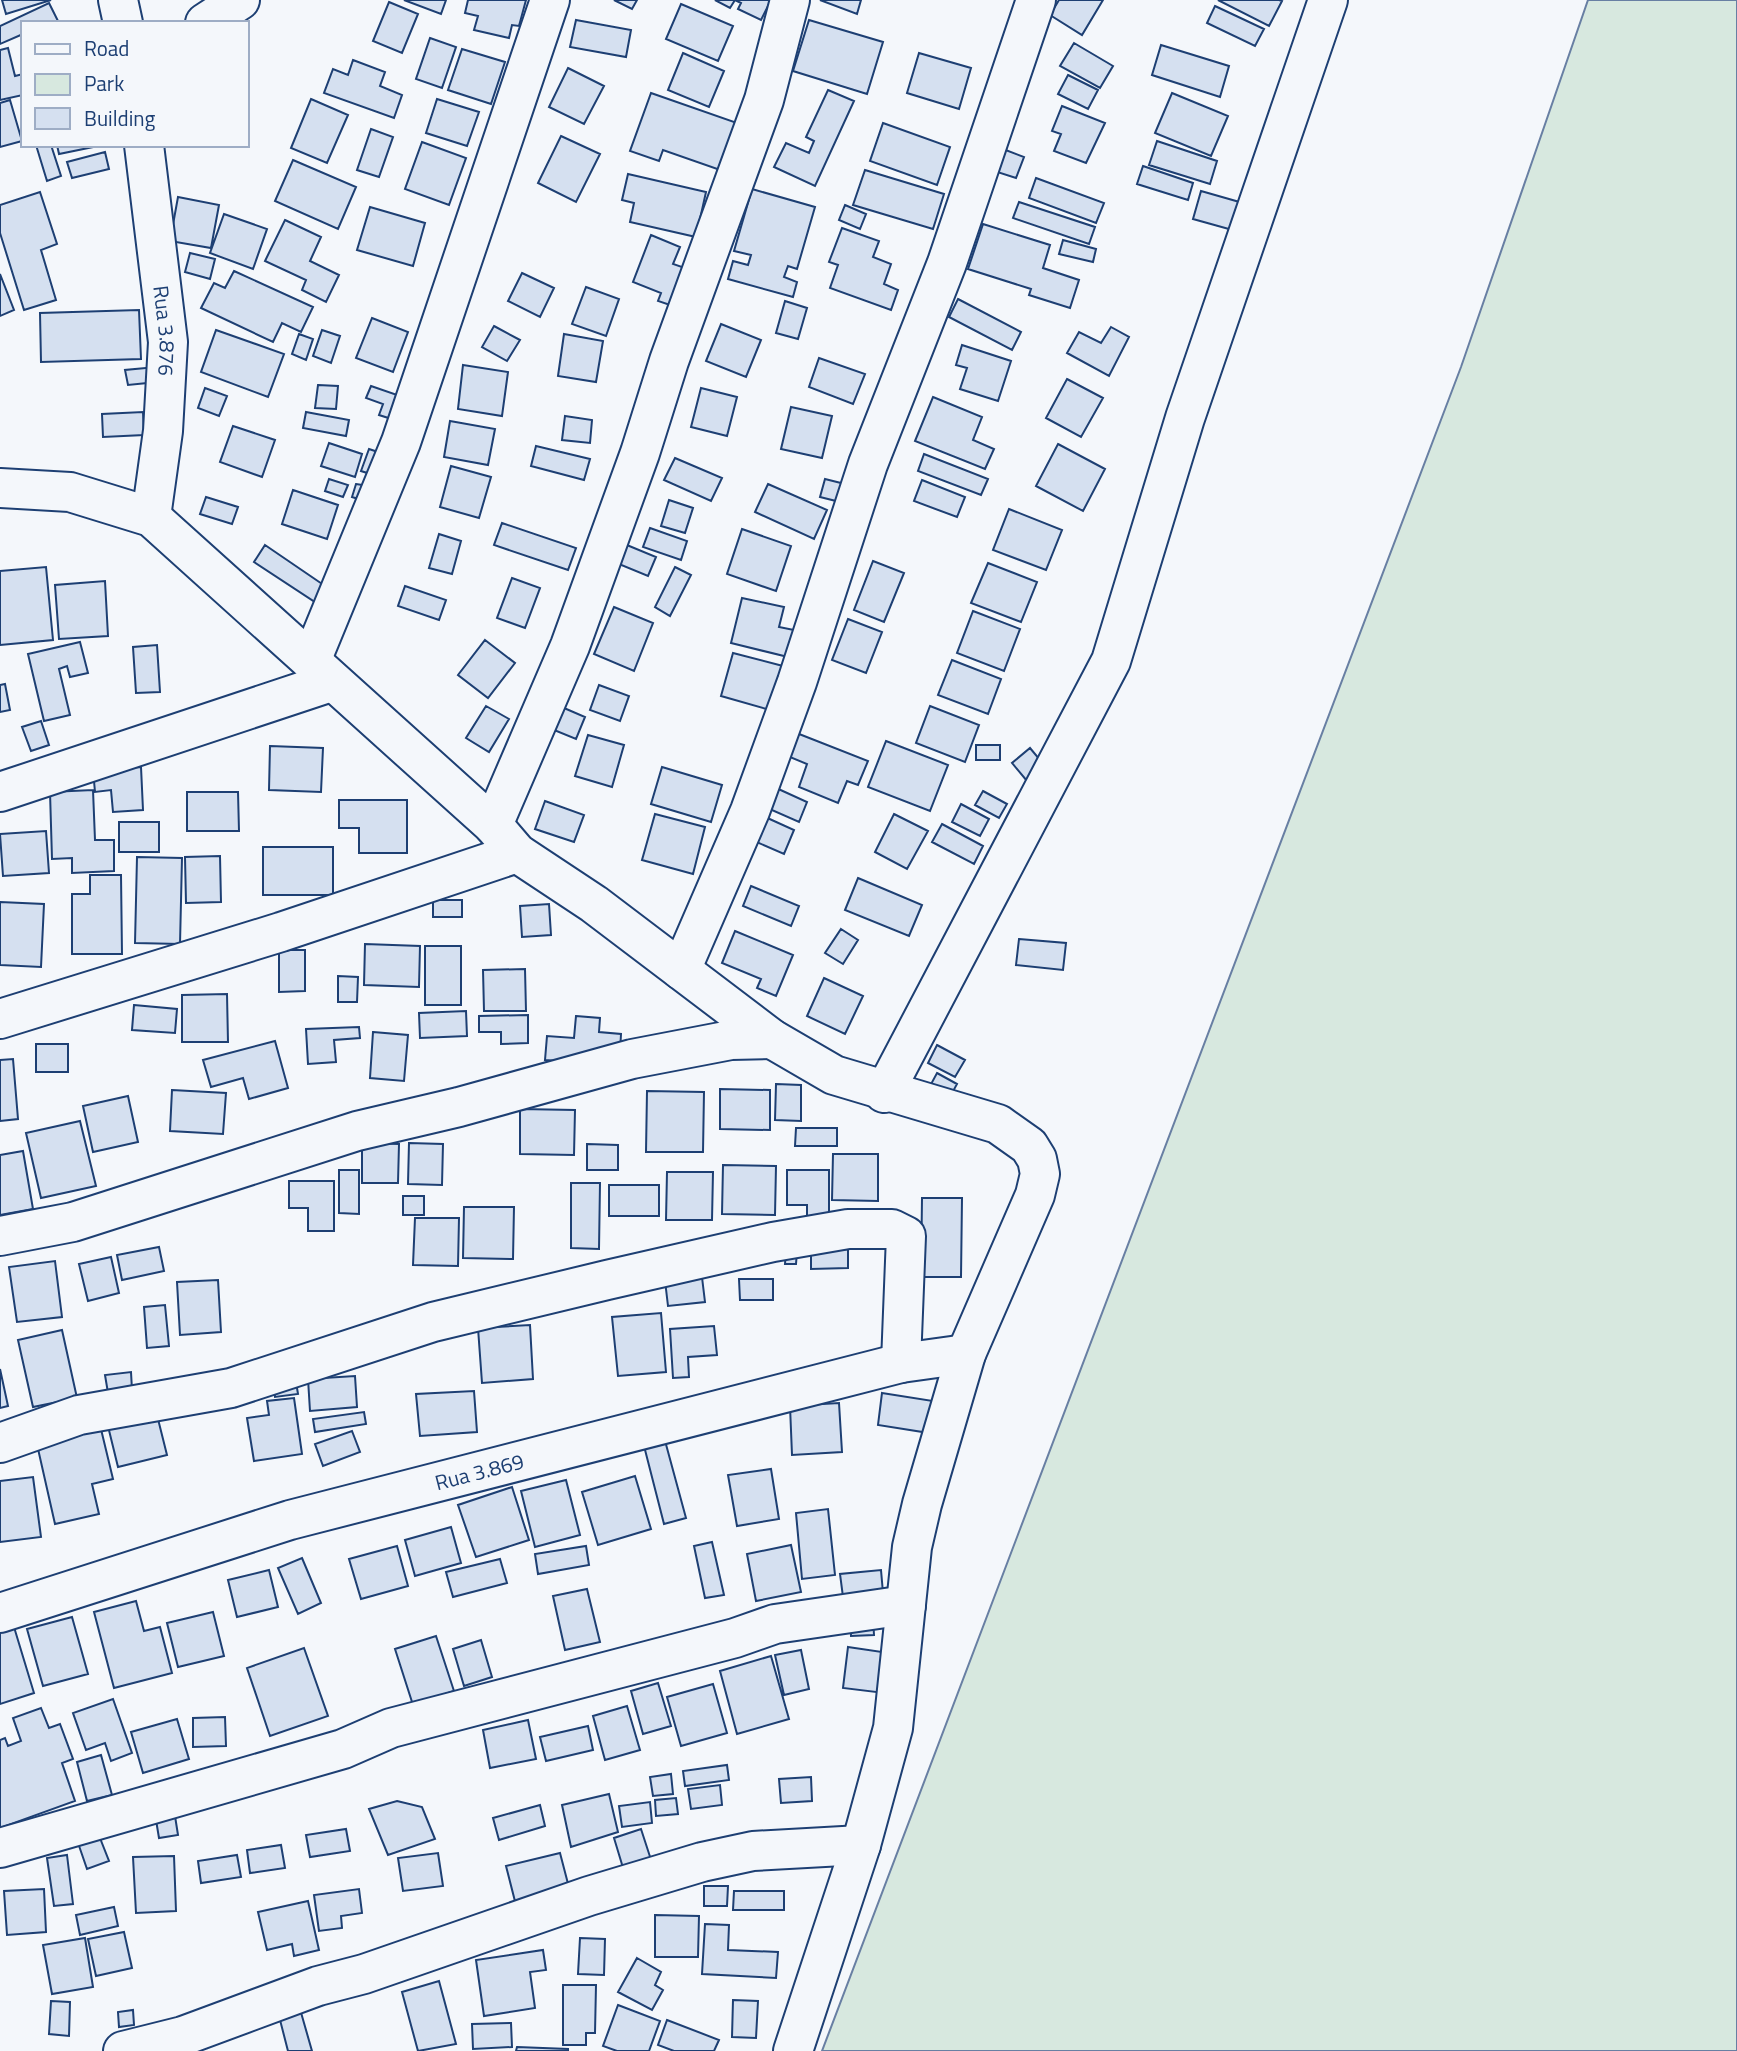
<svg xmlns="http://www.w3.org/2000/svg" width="1737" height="2051" font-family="'Titillium Web',sans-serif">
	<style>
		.green { fill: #d7e8df; stroke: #687fa3; stroke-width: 2 }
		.building { fill: #d5e0f0; stroke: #1d3f73; stroke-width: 2 }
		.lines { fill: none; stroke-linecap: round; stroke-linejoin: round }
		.minor-casing { stroke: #1d3f73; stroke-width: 42 }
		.minor { stroke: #f4f7fb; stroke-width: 38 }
		.labels { text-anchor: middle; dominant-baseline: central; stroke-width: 5; stroke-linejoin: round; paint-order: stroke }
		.street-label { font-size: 21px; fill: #1d3f73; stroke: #f4f7fb }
	</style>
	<rect width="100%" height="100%" fill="#f4f7fb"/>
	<path class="green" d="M1588,0H1737V2051H822L1461,367Z"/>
	<path class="building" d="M2,0H51L6,14Z
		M404,0H446L441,14Z
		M468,0H526L519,26L512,25L509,38L474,30L478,16L465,13Z
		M614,0H637L632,9Z
		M715,0H735L730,8Z
		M735,0H771L761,20L738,9L741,3Z
		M820,0H861L857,14Z
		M1059,0H1103L1082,35L1050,15Z
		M1218,0H1279L1282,1L1269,26Z
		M389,2L418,14L402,53L373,41Z
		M49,3L59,23H23V34L0,44V26Z
		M681,4L733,26L718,61L666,39Z
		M1215,6L1264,29L1255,46L1207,23Z
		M576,20L631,30L626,57L570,47Z
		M809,20L883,42L867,94L793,71Z
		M430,38L456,47L442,88L416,79Z
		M1074,43L1113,66L1100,88L1060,66Z
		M1161,45L1229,66L1220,97L1152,75Z
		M8,48L15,76L23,74V95L0,100V50Z
		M462,49L505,62L491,104L448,90Z
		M683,53L724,71L709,107L668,90Z
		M919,53L971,68L959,109L907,93Z
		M353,60L385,72L380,86L402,95L394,118L324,93L333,69L348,75Z
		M568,68L604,86L584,124L549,107Z
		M1068,75L1098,90L1088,109L1058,94Z
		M828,90L854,101L815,186L774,167L786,143L809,153L814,141L806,137Z
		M651,93L740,124L723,171L663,150L659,161L630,151Z
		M1172,93L1228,116L1211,156L1155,133Z
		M311,99L348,115L327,163L291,148Z
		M437,99L479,112L467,146L426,133Z
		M10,100L22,141L0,147V103Z
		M1062,106L1105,123L1086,163L1054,151L1061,134L1052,131Z
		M883,123L950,147L937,185L870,161Z
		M371,129L393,137L379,177L357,170Z
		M561,136L600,154L576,202L538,183Z
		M1157,141L1217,161L1210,184L1149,165Z
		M422,142L466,158L449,205L405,189Z
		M36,145H51L61,176L47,181Z
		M57,145H103L59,154Z
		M1003,149L1024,157L1016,178L994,171Z
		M105,152L109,169L72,178L67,162Z
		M293,160L356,187L338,229L275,201Z
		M1143,166L1193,183L1188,200L1137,184Z
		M865,170L944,194L933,229L853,205Z
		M628,174L706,192L696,237L630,222L634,203L622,200Z
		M1036,178L1104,203L1096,223L1029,198Z
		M752,189L815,207L797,269L788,266L784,277L797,282L793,297L728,279L733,261L748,265L751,255L734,251Z
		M1201,191L1243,203L1236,231L1193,219Z
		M40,192L57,244L41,250L56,300L24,310L0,233V205Z
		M178,197L219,205L211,248L170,241Z
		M1019,202L1095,227L1089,244L1013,218Z
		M845,205L866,214L860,229L839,220Z
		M370,207L425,223L413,266L357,250Z
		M224,214L267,229L253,269L210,253Z
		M285,220L321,237L310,261L339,275L326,302L302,290L306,280L265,261Z
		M983,224L1050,245L1043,268L1079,280L1070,308L1029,295L1031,289L968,269Z
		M842,228L879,241L873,257L891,264L884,284L898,290L891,310L830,288L838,265L829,262Z
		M651,235L680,247L673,264L688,269L673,306L658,301L661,293L633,282Z
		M1063,240L1096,249L1093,262L1059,254Z
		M190,253L215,259L210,279L185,272Z
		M234,271L313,307L301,332L282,323L273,342L201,308L214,283L225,288Z
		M522,273L554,288L540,317L508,301Z
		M0,274L14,310L0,316Z
		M586,287L619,299L606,336L572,324Z
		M958,299L1021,332L1012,350L949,317Z
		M785,301L807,308L798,339L776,333Z
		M139,310L141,359L41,362L40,313Z
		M372,318L408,332L393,372L356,358Z
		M721,324L761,340L746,377L706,361Z
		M494,326L520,340L507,361L482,347Z
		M1111,327L1129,337L1109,376L1067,353L1079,332L1101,343Z
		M216,330L284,354L268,397L201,372Z
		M322,330L340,336L331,363L313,356Z
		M299,334L313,339L306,360L292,354Z
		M564,334L603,341L596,382L558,376Z
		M962,345L1011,361L998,401L960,389L967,368L956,365Z
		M819,358L865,374L853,404L809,387Z
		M463,365L508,372L502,416L458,409Z
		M156,367L157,382L128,385L125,370Z
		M1067,379L1103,398L1081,437L1046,418Z
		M318,385L338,386L336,409L315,408Z
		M371,386L406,398L398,421L379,415L383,404L366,398Z
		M205,388L227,396L219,416L198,408Z
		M701,388L737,397L727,436L691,427Z
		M933,397L982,417L973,440L994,449L985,469L915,441Z
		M791,407L832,416L822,458L781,449Z
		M143,412L144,435L103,437L102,414Z
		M306,412L349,420L346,436L303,428Z
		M565,416L592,420L590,443L562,440Z
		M450,421L495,429L488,465L444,457Z
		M233,426L275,440L262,477L220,462Z
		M329,443L362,454L355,477L321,466Z
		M1058,444L1105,469L1083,511L1036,486Z
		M536,446L590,459L584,480L531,466Z
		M369,449L390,456L383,478L361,471Z
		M924,454L988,479L981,495L918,471Z
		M675,458L722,478L711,501L664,480Z
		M451,466L491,477L479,518L440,507Z
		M329,479L348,485L343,497L325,491Z
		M825,479L853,486L848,504L820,497Z
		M922,480L965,497L957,517L914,501Z
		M356,484L369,486L365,501L352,497Z
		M768,484L827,510L814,539L755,512Z
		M293,490L338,505L327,539L282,524Z
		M206,497L238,507L232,524L200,514Z
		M669,500L693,508L685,533L661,526Z
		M1009,509L1062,530L1046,570L993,550Z
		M502,523L576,548L568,570L494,545Z
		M650,528L687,541L681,560L643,547Z
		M742,529L791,546L776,591L727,574Z
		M439,534L461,541L452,574L429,568Z
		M622,543L656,557L648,576L614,562Z
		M265,545L328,588L318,604L254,562Z
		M873,561L904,573L884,622L854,610Z
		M988,563L1037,582L1021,622L971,603Z
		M46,567L53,640L0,645V571Z
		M675,567L691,575L670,616L655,607Z
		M512,578L540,588L525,628L497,618Z
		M105,581L108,636L59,639L55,585Z
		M405,586L446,600L439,620L398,606Z
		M742,598L784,607L779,627L794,630L788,657L731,643Z
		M614,607L653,623L634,671L594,654Z
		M973,611L1020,629L1004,671L957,653Z
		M848,619L882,632L866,673L832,660Z
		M485,640L515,663L488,698L458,675Z
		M80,642L88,673L70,677L67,666L59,669L70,715L44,721L28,654Z
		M157,645L160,692L136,693L133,647Z
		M733,653L783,666L770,710L721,696Z
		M952,660L1001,679L988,714L938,695Z
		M5,684L10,710L0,712V685Z
		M599,685L629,696L620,721L590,710Z
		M486,706L509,719L489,752L466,738Z
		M930,706L979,725L965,762L916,743Z
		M564,708L585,717L576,739L554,730Z
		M41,721L49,745L31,751L22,727Z
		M794,732L868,761L858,785L847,781L838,803L799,787L807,764L785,755Z
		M588,735L624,745L612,787L575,776Z
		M886,741L948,765L930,811L868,787Z
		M976,745H1000V760H976Z
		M270,746L323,748L321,792L269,790Z
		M1030,748L1045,766L1027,781L1012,763Z
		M141,767L143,810L113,812L111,790L95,792L93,770Z
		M662,767L722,785L711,822L651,804Z
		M774,787L807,802L799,822L765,807Z
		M93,790L95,840H114V871L72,873V858L52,859L50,792Z
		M983,791L1007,804L999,818L975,805Z
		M187,792H238L239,831H187Z
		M339,800H407V853H359V828H339Z
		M545,801L584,815L574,842L535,829Z
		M961,804L989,819L980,836L952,822Z
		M655,814L705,827L693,874L642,860Z
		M894,814L928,831L907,869L875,852Z
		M763,816L794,830L784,854L752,840Z
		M119,822H159V852H119Z
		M942,824L983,846L974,864L932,842Z
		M46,831L49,873L3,876L0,834Z
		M263,847H333V895H263Z
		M220,856L221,902L186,903L185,857Z
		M137,857L182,858L180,944L135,943Z
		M90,875H121L122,954H72V894H90Z
		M858,878L922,905L909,936L845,910Z
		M751,886L799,906L791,926L743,906Z
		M433,900H462V917H433Z
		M0,902L44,904L41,967L0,965Z
		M549,904L551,935L522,937L520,906Z
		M841,929L858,940L843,964L825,953Z
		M735,931L793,955L776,996L757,988L761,979L722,963Z
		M1019,939L1066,943L1063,970L1016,965Z
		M365,944L420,946L419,987L364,985Z
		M425,946H461V1005H425Z
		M279,950H305V991L279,992Z
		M525,969L526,1011H484L483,970Z
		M338,976L358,977L357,1002H338Z
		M824,978L863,996L845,1034L807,1016Z
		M227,994L228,1042H182V995Z
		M134,1005L177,1009L175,1033L132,1030Z
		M466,1011L467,1036L420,1038L419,1013Z
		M528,1015V1043L501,1044V1032H479V1016Z
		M576,1016L600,1018L599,1032L621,1034L620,1053L598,1064L545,1060L547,1036L574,1038Z
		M359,1027L360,1038L334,1040L336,1062L308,1064L306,1029Z
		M373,1032L408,1035L404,1081L370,1078Z
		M275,1041L288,1088L249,1099L243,1078L211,1087L203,1060Z
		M36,1044H68V1072H36Z
		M937,1045L965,1060L955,1077L928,1063Z
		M13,1059L18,1119L0,1121V1060Z
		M937,1073L957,1084L950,1097L930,1086Z
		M776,1084L801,1085V1121L775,1120Z
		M720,1089L770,1090V1130L720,1129Z
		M172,1090L226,1093L223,1134L170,1131Z
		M647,1091L704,1092L703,1152H646Z
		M128,1096L138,1142L93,1152L83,1106Z
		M520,1109L575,1110L574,1155L520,1154Z
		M80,1121L96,1186L41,1198L26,1133Z
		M796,1128H837V1146H795Z
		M362,1143L399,1144L398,1183H362Z
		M409,1143L443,1144L442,1185L408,1184Z
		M587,1144L618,1145V1170H587Z
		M23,1151L33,1209L0,1215V1155Z
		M833,1154H878V1201L832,1200Z
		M723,1165L776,1166L775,1215L722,1214Z
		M339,1170H359V1214L339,1213Z
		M787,1170H829V1216H807V1205H787Z
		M667,1172H713L712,1220H666Z
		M289,1181H334V1231H308V1208H289Z
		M571,1183H600L599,1249L571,1248Z
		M609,1185H659V1216H609Z
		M403,1196H424V1215H403Z
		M922,1198H962L961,1277H921Z
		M464,1207H514L513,1259L463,1258Z
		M415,1218H459L458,1266L413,1265Z
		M159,1247L164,1271L122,1280L117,1255Z
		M848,1249V1268L811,1269V1251Z
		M786,1251H797L796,1264H785Z
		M111,1257L119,1293L88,1301L79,1264Z
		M55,1261L62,1317L17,1322L9,1267Z
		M701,1269L705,1302L668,1306L664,1272Z
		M739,1279H773V1300H740Z
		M218,1280L221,1332L180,1335L177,1282Z
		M165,1305L169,1346L147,1348L144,1307Z
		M661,1313L666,1372L618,1376L612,1317Z
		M530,1325L533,1379L482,1383L478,1328Z
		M714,1326L717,1355L688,1357L689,1377L673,1378L670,1329Z
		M62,1330L77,1398L33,1407L18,1340Z
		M0,1369L8,1406L0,1408Z
		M131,1372L132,1390L108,1393L105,1375Z
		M295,1376L298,1394L275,1397L273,1379Z
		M355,1376L357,1407L310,1411L308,1379Z
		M474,1391L477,1432L420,1436L416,1394Z
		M882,1393L933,1401L929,1433L878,1425Z
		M294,1398L302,1454L254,1461L247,1418L269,1415L267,1401Z
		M839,1403L842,1452L792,1455L790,1406Z
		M155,1407L167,1455L118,1467L106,1418Z
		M364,1412L366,1424L315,1432L313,1419Z
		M100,1425L113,1479L92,1484L99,1514L55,1524L36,1440Z
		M352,1431L360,1452L323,1466L315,1444Z
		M664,1437L686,1518L664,1524L643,1442Z
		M771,1469L779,1519L737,1526L728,1475Z
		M635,1476L651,1529L598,1545L582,1492Z
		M33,1477L41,1537L0,1542V1481Z
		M566,1480L580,1535L535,1547L521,1491Z
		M512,1487L529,1540L476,1557L458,1505Z
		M828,1509L835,1575L802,1579L796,1513Z
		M451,1527L461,1563L415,1576L405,1540Z
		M712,1542L724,1595L705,1598L694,1546Z
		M791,1545L801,1592L756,1601L747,1554Z
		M397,1546L408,1586L361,1599L349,1559Z
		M586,1546L589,1565L538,1574L535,1554Z
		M302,1558L321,1603L298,1614L278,1568Z
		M500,1559L507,1583L453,1597L446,1572Z
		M269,1570L278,1607L237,1617L228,1580Z
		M881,1570L883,1593L843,1597L840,1574Z
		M587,1589L600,1642L565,1650L553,1596Z
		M136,1601L144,1631L160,1627L172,1673L114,1688L94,1612Z
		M213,1612L224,1656L178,1667L167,1623Z
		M72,1617L88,1674L43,1686L27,1629Z
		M873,1619L874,1635L851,1636L850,1620Z
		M14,1627L34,1693L0,1704V1632Z
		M436,1636L454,1691L413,1705L395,1649Z
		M481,1640L492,1677L464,1686L453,1649Z
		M848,1647L889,1653L884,1693L843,1688Z
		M304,1648L328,1716L270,1736L247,1668Z
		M801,1650L809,1689L784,1695L775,1655Z
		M771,1656L789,1719L737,1734L720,1671Z
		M658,1683L671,1726L643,1734L631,1691Z
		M713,1684L727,1733L681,1746L667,1697Z
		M113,1699L132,1753L111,1761L105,1743L86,1750L73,1713Z
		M627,1706L640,1750L605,1760L593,1716Z
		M41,1708L49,1728L60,1724L73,1759L62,1763L75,1801L0,1828V1740L5,1738L8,1746L21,1741L13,1718Z
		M225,1717L226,1746L193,1747V1718Z
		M177,1719L189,1759L143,1773L131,1732Z
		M528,1720L536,1759L490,1768L483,1730Z
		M588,1726L593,1750L546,1761L540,1737Z
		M101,1755L112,1795L87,1801L77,1762Z
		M727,1765L729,1780L685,1786L683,1771Z
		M671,1774L673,1794L653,1796L650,1777Z
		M811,1777L812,1801L781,1803L779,1779Z
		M720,1785L722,1805L691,1809L688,1789Z
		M609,1794L618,1832L571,1847L562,1805Z
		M676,1798L678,1814L656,1816L655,1800Z
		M397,1801L422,1807L435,1839L388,1855L369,1809Z
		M650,1802L652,1823L622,1827L619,1806Z
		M540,1805L545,1826L499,1840L493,1818Z
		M175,1816L178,1835L159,1838L156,1820Z
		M346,1829L350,1851L310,1857L306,1835Z
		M641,1829L655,1872L627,1881L614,1838Z
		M98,1833L109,1861L87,1869L77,1840Z
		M281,1845L285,1868L250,1873L247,1850Z
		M438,1853L443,1886L403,1891L398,1858Z
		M560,1853L572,1899L518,1913L506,1866Z
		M67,1855L73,1904L54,1906L47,1858Z
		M237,1855L241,1877L201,1883L198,1861Z
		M174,1856L176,1911L136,1913L133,1857Z
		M704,1886H728L727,1906H704Z
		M44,1889L46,1932L7,1935L4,1891Z
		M359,1889L362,1913L341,1916L342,1928L319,1931L314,1895Z
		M734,1891H784V1910H733Z
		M308,1901L319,1950L294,1956L292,1944L267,1950L258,1912Z
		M114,1907L118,1926L80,1935L76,1915Z
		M655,1915L699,1916L698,1957H655Z
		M705,1924L729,1925L728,1950L778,1952L776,1978L702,1974Z
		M124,1932L132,1968L96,1976L88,1939Z
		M85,1938L93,1987L52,1994L43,1945Z
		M580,1938L605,1939L604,1975L578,1974Z
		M543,1950L546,1970L530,1972L535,2008L484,2016L476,1960Z
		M637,1958L661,1972L655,1985L663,1990L652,2010L618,1992Z
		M439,1981L456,2044L418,2051L402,1992Z
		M563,1985H596L595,2033H586V2045H563Z
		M733,2000L758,2001L756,2038L732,2037Z
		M51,2001L70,2002L69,2036L49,2034Z
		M618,2005L660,2021L649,2051H617L603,2046Z
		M300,2009L312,2051H288L279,2016Z
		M133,2010L134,2025L119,2027L118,2012Z
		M667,2020L719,2040L714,2051H674L658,2045Z
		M511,2023L512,2047L473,2049L472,2024Z
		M517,2047L568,2049V2051H516Z"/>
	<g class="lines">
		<defs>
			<g id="minor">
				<path d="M118,0L123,23"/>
				<path d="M205,23L240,0"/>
				<path id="s1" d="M144,145L168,342L163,431L151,517"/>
				<path d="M0,488L70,492L151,517L493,825L517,853L594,904L772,1039L834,1075L998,1124L1029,1146L1037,1159L1040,1174L1035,1195L966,1354L922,1504L912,1547L893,1728L861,1845L793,2051"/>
				<path d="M311,661L401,442L550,0"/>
				<path d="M0,792L331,682"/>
				<path d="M493,825L570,646L640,453L669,361L764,100L790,0"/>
				<path d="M681,970L750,811L797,682L868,464L947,263L1036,0"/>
				<path d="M0,1019L281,932L517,853"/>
				<path d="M884,1093L1111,661L1185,418L1328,0"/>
				<path d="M0,1236L73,1222L357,1131L459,1107L632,1059L731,1040L772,1039"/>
				<path d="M0,1443L79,1415L231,1388L433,1322L607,1280L773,1242L848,1229H892L906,1236L901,1363"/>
				<path id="s2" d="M0,1613L290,1520L901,1363L966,1354"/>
				<path d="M0,1848L343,1749L391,1728L735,1638L775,1624L906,1605"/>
				<path d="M123,2051L183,2036L318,1986L364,1974L589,1896L702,1862L753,1851L861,1845"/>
			</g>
		</defs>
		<use href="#minor" class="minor-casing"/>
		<use href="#minor" class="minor"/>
	</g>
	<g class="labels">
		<g class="street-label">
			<text stroke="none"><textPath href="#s1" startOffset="187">Rua 3.876</textPath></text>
			<text stroke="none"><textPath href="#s2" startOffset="500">Rua 3.869</textPath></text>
		</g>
	</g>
	<rect x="21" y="21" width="228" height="126" fill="#f4f7fb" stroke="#9eadc5" stroke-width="2"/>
	<rect x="35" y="44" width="35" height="10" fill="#f4f7fb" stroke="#9eadc5" stroke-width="2"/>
	<text x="84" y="56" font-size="21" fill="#1d3f73">Road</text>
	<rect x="35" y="74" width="35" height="21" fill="#d7e8df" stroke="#9eadc5" stroke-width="2"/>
	<text x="84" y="91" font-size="21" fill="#1d3f73">Park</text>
	<rect x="35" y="108" width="35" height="21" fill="#d5e0f0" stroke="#9eadc5" stroke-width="2"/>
	<text x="84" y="126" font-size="21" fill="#1d3f73">Building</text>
</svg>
